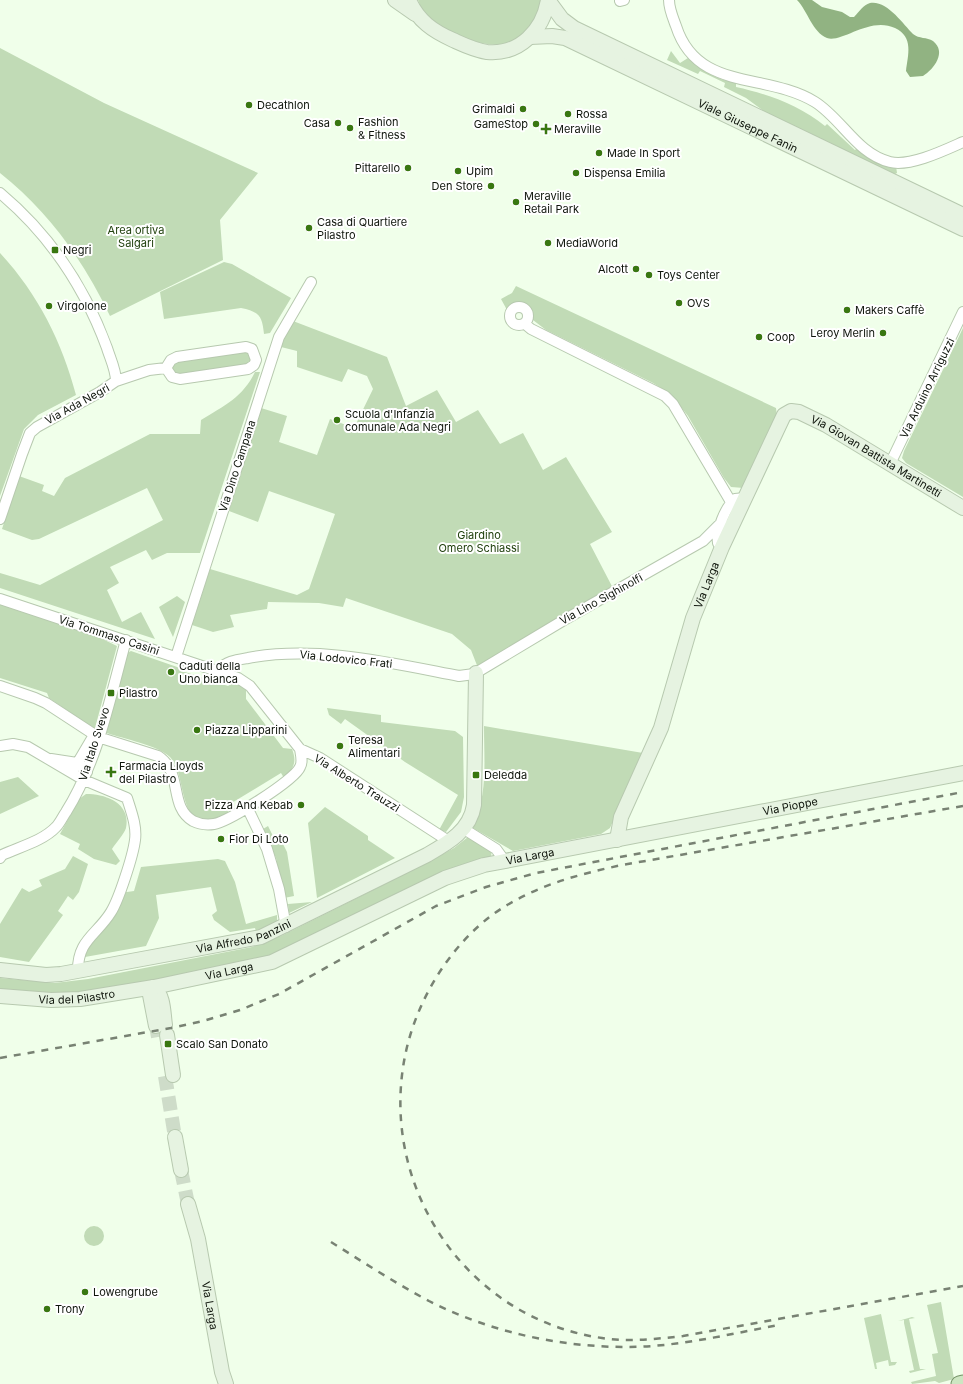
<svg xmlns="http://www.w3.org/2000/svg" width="963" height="1384" font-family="Inter,sans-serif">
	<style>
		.green { fill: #c1dbb6 }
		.water { fill: #91b382 }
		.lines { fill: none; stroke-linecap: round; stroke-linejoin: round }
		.secondary-tunnel { stroke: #cedcc9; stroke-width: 14; stroke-dasharray: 14 7; stroke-linecap: butt }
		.street-casing { stroke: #b7c9af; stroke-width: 12 }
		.secondary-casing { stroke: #b7c9af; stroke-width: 16 }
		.primary-casing { stroke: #759268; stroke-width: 17 }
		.street { stroke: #fff; stroke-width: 10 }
		.secondary { stroke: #e6f3e1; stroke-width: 14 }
		.primary { stroke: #cde6c2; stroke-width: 15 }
		.rail { stroke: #788273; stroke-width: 2.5; stroke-dasharray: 7 7; stroke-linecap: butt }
		.poi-dot { fill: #397711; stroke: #fff; stroke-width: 1.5 }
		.labels { text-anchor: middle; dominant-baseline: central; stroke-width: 4; stroke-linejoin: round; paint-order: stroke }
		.poi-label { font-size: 11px; fill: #0e140b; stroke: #fff; text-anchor: start }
		.street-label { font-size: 11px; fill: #0e140b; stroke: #fff }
		.park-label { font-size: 11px; fill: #20400d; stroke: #fff }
	</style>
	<rect width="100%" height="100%" fill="#f0ffea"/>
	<path class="green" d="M418,0H541C538,14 533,28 521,37C494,57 446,33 425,14C421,10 420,4 418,0Z
		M0,48L104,103L258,173L220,220L223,260L110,316C83,260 49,212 0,173Z
		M671,51L680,63L688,58C703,72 716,79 736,83V87C768,94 799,105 825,126L827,124L855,150L858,147L896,166L897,173L895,174L769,115L746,98L724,87L725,83L700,71L698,74L667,60Z
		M0,253C38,294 62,342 76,395L38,415L24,429L0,496Z
		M224,262L232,264L291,298L270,333L264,334C262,316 260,312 241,308L164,319L160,292Z
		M516,286L776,408L777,417L744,488L731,487L724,478L688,416L671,394L653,383L546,330L533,320L530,307C521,301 513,301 507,310L501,299L512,293Z
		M293,321L387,357L406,406L437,390L456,422L478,410L500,444L523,433L543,470L566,457L612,532L590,544L616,594L478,668L471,650L452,634L346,598L343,607L319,603L268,602L267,609L230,615L234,627L213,632L192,625L210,569L297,595L309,589L335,514L269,491L258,522L229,511L261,408L287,416L279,442L317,455L330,419L354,428L373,389L367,376L348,369L342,382L297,367V351L281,347L286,333Z
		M963,328V497L906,463L902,458L904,451Z
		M246,350L253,359L246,367L174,375L170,367L172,362Z
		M255,372H260L200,553H167L152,560L146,550L110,567L119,583L107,590L122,622L141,612L155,639L0,588V573L40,585L163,520L147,488L39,539L32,540L2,529L19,476L44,485L42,491L54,496L65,478L150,434H200L201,420C224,406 243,397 255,372Z
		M177,596L185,602L173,637L159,607Z
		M0,604L88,632L117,646L95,728H93L49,698L47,693L0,678Z
		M131,651L180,668L182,671L228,686L236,681L246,690V699L283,748L292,749C297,762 294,768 284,778L281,773L225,807L229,813C173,841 190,778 170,757C157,745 124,739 107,733L106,730L127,653Z
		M327,708L381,715V722L455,731L463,737L464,797L461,812L446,832L439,830L458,795L405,762L345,719L341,724L329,715Z
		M484,726L643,753L610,828L601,834L513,851L473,828C488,792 484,763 484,726Z
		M18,777L39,796L0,814V782Z
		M86,794C106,794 131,803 126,828C124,834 116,843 112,849L120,861L116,865L94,859L78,849L80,844L60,834L79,799Z
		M325,807L368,836V840L395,858L317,898L308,823Z
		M268,826L274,838L279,836L287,852L294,896L284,898L276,858L263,829Z
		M468,837L492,851L491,856L479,860L277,954L213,970L65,995L0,990V978L55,983L88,979L252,947L281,936L423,865L454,848Z
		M73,856L88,864L79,892L73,900L68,896L58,911L63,915L29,962L0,957V924L22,888L29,892L42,886L39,880L65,869Z
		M218,859L225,861L235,882L246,924L277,915V921L256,932L255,928L230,932L214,920L212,915L217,911L211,887L156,895L159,918L146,946L85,957V953L113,914L123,890L127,892L134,891L141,867Z
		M312,902L289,913L288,904Z
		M84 1236a10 10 0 1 1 20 0a10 10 0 1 1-20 0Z
		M941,1302L954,1379L939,1383L935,1381L912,1384L911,1382L936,1376L932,1354L938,1353L927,1305Z
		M881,1314L891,1362H897L895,1365L889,1366L888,1360L876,1363L877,1369H875L864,1318Z
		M912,1317L915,1318L909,1319L920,1369H926L910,1373L909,1371L914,1370L904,1323V1320L898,1321Z"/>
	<path class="water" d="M797,0H812L822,7L842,12L850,17H854C860,11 863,5 870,3C887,0 903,24 913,34C919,39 927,37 933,41C947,52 934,69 923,76L910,77L906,71C908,55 914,37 895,28C870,16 842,43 827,38C813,33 807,10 797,0Z"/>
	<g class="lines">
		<path class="secondary-tunnel" d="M156,1026L158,1037
			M165,1076L175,1137
			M181,1170L188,1204"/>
		<defs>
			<path id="street" d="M669,0C669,9 673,18 676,26C697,92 766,72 815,102C842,119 857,154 890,162C910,167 945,150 963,142
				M620,1L624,0
				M0,193C49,234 85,288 107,348C110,358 116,370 116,381
				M510 316a9 9 0 1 1 18 0a9 9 0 1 1-18 0Z
				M525,324L531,329L665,396L673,404L731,502
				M890,464L963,312
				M0,519L22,454L30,433L37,427L100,392L116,381L149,370L166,368L171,360L177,357L246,347L252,349L256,360L254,365L248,369L180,379L172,377L166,368
				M722,547L718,543C716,530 725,508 735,499L745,498
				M0,599L238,678L250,686L300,749L320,758L450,842
				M176,657L279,337L311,282
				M218,670C227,661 236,660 248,658C316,645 391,663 459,676L474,674L564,620L703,541L722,522
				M0,686L35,698L46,703L98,737L158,756C184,773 168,806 193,821C199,824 207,825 214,824C228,822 295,780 300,767C303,762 301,755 300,749
				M0,746L13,744L28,747L84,780L127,798C131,811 137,826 135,840C133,856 119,899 111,912C97,935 77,940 78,972
				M51,759L77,763L85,768L87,772
				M74,769L94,735
				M247,807L267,849L279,889L286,927
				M464,829L496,849L504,860
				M0,858L2,855C19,847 43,841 56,827C60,823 63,816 66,812C98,761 110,698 126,640"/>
			<g id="secondary">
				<path d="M395,0L415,14"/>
				<path d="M409,0C418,21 433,31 453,40C464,45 474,50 487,52C520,55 543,30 548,0"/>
				<path d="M548,0L562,19L574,28L963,215"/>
				<path id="s1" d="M530,37L552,36L565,38L963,229"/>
				<path id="s2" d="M617,840L621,817L661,728L693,618L722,547L784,415L791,411L799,412L826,425L963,508"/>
				<path id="s3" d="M0,970L46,975L61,974L261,937L427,855C448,843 470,831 474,805L476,673"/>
				<path d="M154,987C164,997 163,1011 165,1025"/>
				<path d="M154,987L150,995L156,1026"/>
				<path id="s4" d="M0,996L51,1000L80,999L154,987L272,962L445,878L484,865L963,773"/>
				<path d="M167,1035L173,1075"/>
				<path d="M175,1137L181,1170"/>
				<path id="s5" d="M188,1204L198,1239L222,1372L226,1384"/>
			</g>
			<path id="primary" d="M959,1384L963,1383"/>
		</defs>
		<use href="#street" class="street-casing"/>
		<use href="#secondary" class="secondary-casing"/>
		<use href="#primary" class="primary-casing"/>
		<use href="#street" class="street"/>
		<use href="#secondary" class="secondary"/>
		<use href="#primary" class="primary"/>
		<path class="rail" d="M963,806L622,865C575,875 531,887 492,915C451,946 421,994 408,1043C373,1178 462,1318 602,1338C629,1342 656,1339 683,1336L963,1286
			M0,1058L171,1028L203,1021L240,1010L279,994L436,906L486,887L536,873L963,792
			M331,1242C363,1262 395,1283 429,1301C490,1332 559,1347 627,1347C678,1347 729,1334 779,1325"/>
	</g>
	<g class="poi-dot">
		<circle cx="249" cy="105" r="4"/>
		<circle cx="523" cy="109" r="4"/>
		<circle cx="568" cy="114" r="4"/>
		<circle cx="338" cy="123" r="4"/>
		<circle cx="536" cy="124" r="4"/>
		<circle cx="350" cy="128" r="4"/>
		<path d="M544 123h4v4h4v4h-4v4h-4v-4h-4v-4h4z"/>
		<circle cx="599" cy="153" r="4"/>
		<circle cx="408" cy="168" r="4"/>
		<circle cx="458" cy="171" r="4"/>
		<circle cx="576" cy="173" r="4"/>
		<circle cx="491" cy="186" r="4"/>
		<circle cx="516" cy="202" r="4"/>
		<circle cx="309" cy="228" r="4"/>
		<circle cx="548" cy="243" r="4"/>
		<rect x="51" y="246" width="8" height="8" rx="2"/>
		<circle cx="636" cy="269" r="4"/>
		<circle cx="649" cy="275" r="4"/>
		<circle cx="679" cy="303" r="4"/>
		<circle cx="49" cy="306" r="4"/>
		<circle cx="847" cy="310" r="4"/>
		<circle cx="883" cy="333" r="4"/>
		<circle cx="759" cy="337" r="4"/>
		<circle cx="337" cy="420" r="4"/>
		<circle cx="171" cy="672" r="4"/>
		<rect x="107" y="689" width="8" height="8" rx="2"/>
		<circle cx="197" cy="730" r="4"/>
		<circle cx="340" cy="746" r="4"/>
		<path d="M109 766h4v4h4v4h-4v4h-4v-4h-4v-4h4z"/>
		<rect x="472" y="771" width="8" height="8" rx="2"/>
		<circle cx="301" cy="805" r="4"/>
		<circle cx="221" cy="839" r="4"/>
		<rect x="164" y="1040" width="8" height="8" rx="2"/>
		<circle cx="85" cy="1292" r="4"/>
		<circle cx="47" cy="1309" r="4"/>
	</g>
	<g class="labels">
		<g class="poi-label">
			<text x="257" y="105">Decathlon</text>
			<text x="515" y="109" text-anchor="end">Grimaldi</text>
			<text x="576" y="114">Rossa</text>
			<text x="358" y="122">Fashion<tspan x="358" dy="13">&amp; Fitness</tspan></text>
			<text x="330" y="123" text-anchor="end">Casa</text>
			<text x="528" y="124" text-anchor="end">GameStop</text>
			<text x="554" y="129">Meraville</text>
			<text x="607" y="153">Made In Sport</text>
			<text x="400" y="168" text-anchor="end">Pittarello</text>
			<text x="466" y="171">Upim</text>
			<text x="584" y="173">Dispensa Emilia</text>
			<text x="483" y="186" text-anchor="end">Den Store</text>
			<text x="524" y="196">Meraville<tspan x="524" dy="13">Retail Park</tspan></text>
			<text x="317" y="222">Casa di Quartiere<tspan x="317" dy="13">Pilastro</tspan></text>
			<text x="556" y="243">MediaWorld</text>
			<text x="63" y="250">Negri</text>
			<text x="628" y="269" text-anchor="end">Alcott</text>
			<text x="657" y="275">Toys Center</text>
			<text x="687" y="303">OVS</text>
			<text x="57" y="306">Virgolone</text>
			<text x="855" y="310">Makers Caffè</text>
			<text x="875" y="333" text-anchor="end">Leroy Merlin</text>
			<text x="767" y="337">Coop</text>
			<text x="345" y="414">Scuola d'Infanzia<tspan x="345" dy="13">comunale Ada Negri</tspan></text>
			<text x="179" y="666">Caduti della<tspan x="179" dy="13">Uno bianca</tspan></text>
			<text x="119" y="693">Pilastro</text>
			<text x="205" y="730">Piazza Lipparini</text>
			<text x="348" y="740">Teresa<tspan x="348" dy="13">Alimentari</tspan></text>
			<text x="119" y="766">Farmacia Lloyds<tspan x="119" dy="13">del Pilastro</tspan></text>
			<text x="484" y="775">Deledda</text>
			<text x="293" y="805" text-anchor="end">Pizza And Kebab</text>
			<text x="229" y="839">Fior Di Loto</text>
			<text x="176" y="1044">Scalo San Donato</text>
			<text x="93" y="1292">Lowengrube</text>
			<text x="55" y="1309">Trony</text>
		</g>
		<g class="street-label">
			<text stroke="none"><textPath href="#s1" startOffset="238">Viale Giuseppe Fanin</textPath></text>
			<text transform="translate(927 388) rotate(-64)">Via Arduino Arriguzzi</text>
			<text transform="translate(77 404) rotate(-29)">Via Ada Negri</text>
			<text stroke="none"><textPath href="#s2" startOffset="563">Via Giovan Battista Martinetti</textPath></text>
			<text transform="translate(237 466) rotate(-72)">Via Dino Campana</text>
			<text stroke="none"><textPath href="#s2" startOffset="271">Via Larga</textPath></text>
			<text transform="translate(601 599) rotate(-29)">Via Lino Sighinolfi</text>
			<text transform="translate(109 635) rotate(18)">Via Tommaso Casini</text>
			<text transform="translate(346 659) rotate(6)">Via Lodovico Frati</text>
			<text transform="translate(94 744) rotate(-72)">Via Italo Svevo</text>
			<text transform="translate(357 783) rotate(32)">Via Alberto Trauzzi</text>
			<text stroke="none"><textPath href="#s4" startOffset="821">Via Pioppe</textPath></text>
			<text stroke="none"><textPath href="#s4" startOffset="556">Via Larga</textPath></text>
			<text stroke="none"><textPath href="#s3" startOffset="248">Via Alfredo Panzini</textPath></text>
			<text stroke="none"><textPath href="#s4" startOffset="232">Via Larga</textPath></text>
			<text stroke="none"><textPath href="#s4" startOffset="77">Via del Pilastro</textPath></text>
			<text stroke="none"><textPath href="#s5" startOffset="104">Via Larga</textPath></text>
		</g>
		<g class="park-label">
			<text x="136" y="230">Area ortiva<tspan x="136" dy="13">Salgari</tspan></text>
			<text x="479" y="535">Giardino<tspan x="479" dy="13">Omero Schiassi</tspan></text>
		</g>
	</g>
</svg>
